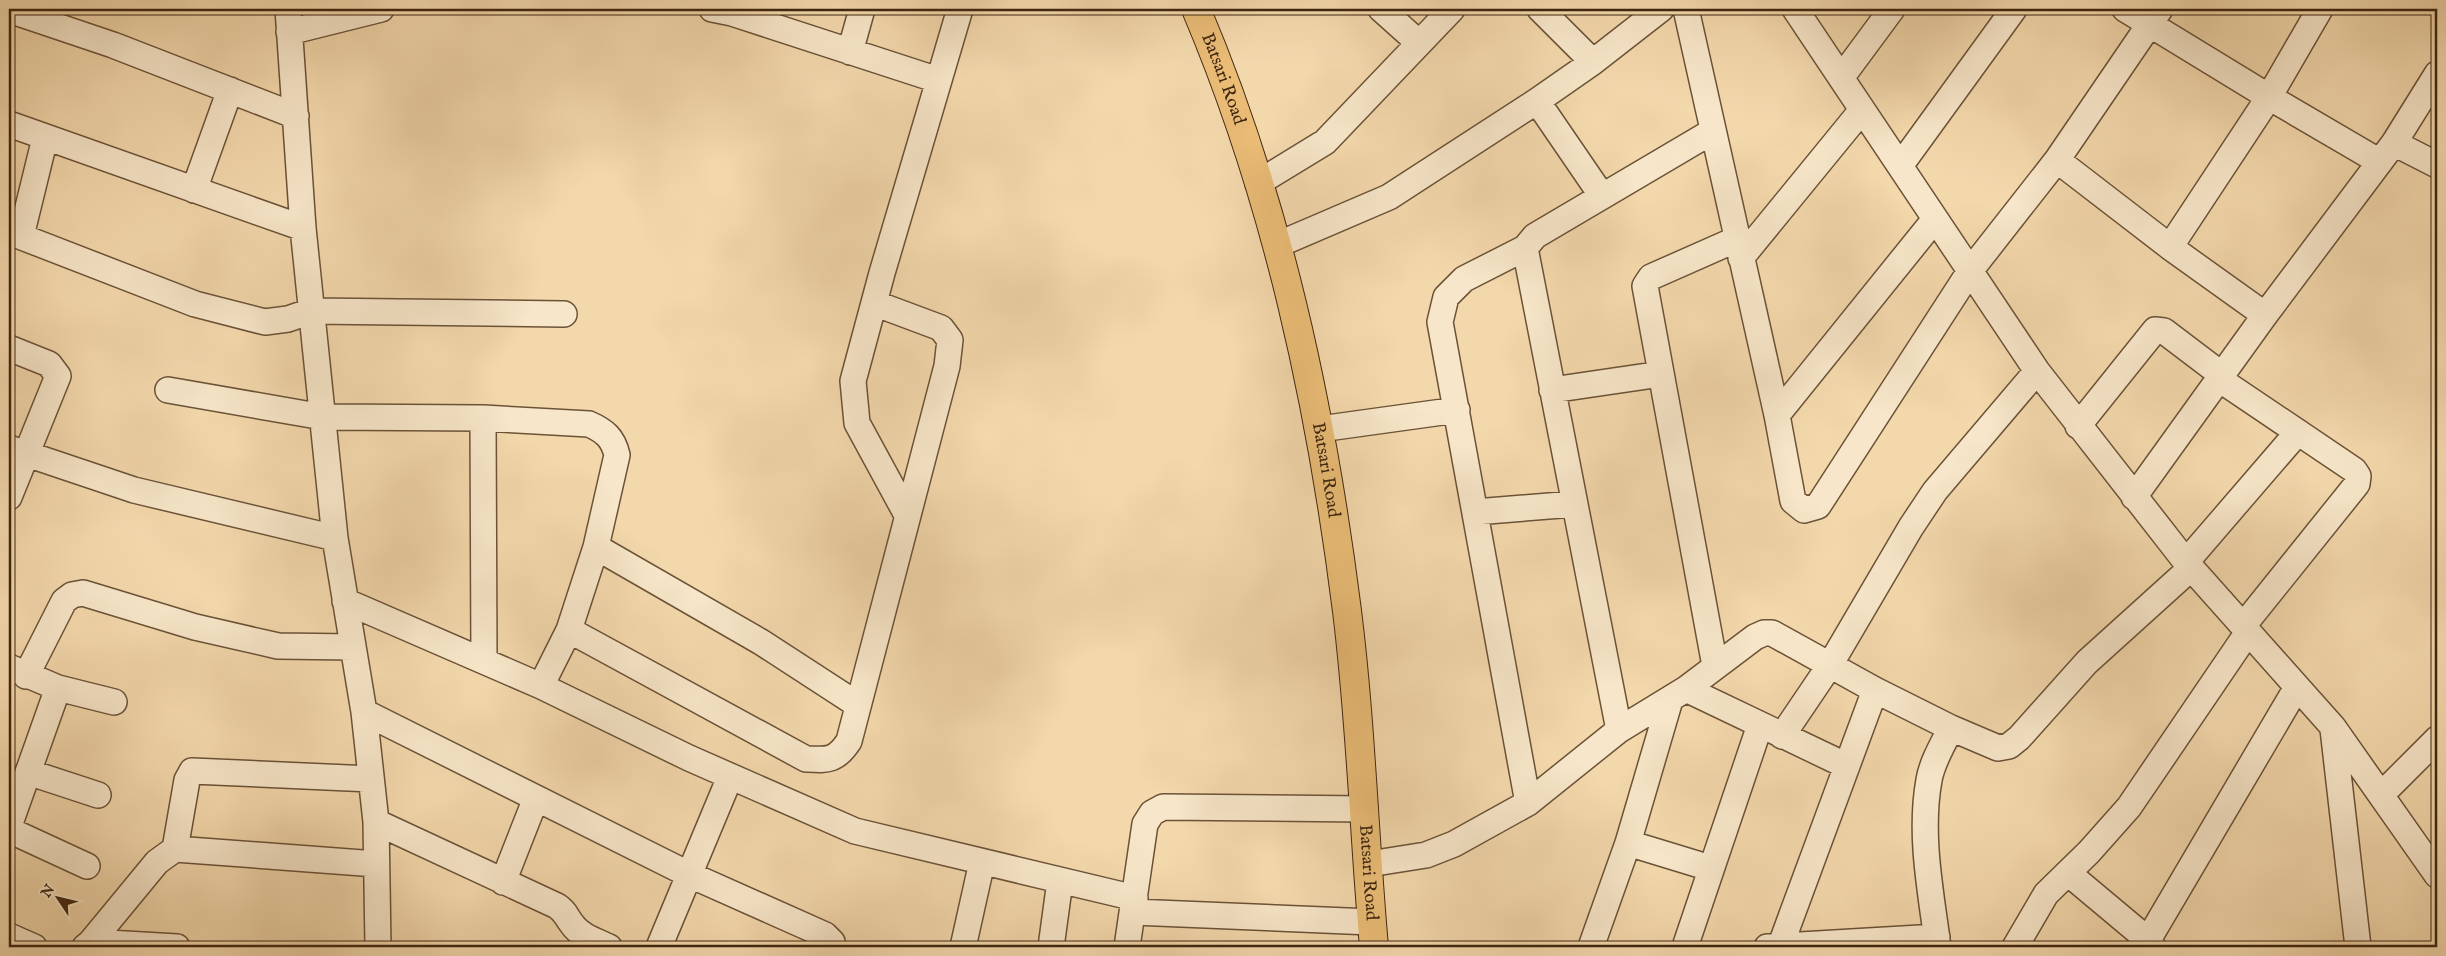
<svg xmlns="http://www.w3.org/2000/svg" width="2446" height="956" font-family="'IM FELL English',serif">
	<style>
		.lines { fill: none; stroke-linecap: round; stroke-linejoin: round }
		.minor-casing { stroke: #6b5237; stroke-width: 28 }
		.major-casing { stroke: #3e2610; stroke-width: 30 }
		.minor { stroke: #f7e6c9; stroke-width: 25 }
		.major { stroke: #eabc76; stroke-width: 28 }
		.labels { text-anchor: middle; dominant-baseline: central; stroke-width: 4; stroke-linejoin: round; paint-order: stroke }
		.street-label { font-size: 18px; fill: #3e2610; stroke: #f7e6c9 }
	</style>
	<rect width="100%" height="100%" fill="#f3d8ac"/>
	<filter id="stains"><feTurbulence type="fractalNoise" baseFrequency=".004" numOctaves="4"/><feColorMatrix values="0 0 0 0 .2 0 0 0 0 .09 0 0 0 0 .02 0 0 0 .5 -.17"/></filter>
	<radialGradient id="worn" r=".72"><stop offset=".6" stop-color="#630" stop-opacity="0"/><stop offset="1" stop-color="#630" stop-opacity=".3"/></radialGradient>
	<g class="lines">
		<defs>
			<path id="minor" d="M288,9L303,228L335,538L364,712L376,822L378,947
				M712,9L732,13L938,80
				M1381,9L1419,43
				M1540,9L1593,62
				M1686,9L1777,415L1793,501L1804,510L1818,506L1970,271L2057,160L2160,9
				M1795,9L2037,371L2186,562L2333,727L2437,875
				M2125,9L2269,97L2380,162
				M9,10L113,45L296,116
				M289,32L381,9
				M850,52L862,9
				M1841,78L1892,9
				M1537,101L1602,196
				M9,124L303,228
				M2394,143L2437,165
				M2057,160L2170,247L2265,315
				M1900,166L2014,9
				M1258,183L1325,142L1452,9
				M194,190L230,90
				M9,232L195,304L265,322L288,319L311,311L564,314
				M21,236L45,138
				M1277,245L1389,197L1537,101L1593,62L1661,9
				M2170,247L2269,97L2320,9
				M1525,248L1464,279L1446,297L1440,322L1528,803
				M1741,258L1862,110
				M9,348L49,364L58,376L9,497
				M2219,379L2354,470L2358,476L2357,484L2243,626
				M168,390L323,417L483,418L589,424C605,431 613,438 617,455L596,547L569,630L541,686
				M1552,390L1661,374
				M1777,415L1935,219
				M483,418L484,661
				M2078,426L2155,330L2164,331L2222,375
				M1320,429L1457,410
				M9,448L134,490L335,538
				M2134,497L2265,315L2394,143L2437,74
				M1475,512L1574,504
				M907,515L857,423L853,381L882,273L960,9
				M596,547L761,642L858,705
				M2186,562L2298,432
				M345,601L541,686L689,758L855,831L1135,898
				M569,630L806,759C828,760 836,761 849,741L947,366L950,340L941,328L874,303
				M1715,666L1645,286L1651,277L1737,239
				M9,667L58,688L114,702
				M26,676L64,601L72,595L83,593L195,627L278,646L353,647
				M1686,689L1847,766
				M364,712L688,874L825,935L832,942V947
				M2333,729L2358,947
				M1619,730L1525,248L1535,236L1713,131
				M1782,736L1830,665L1911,527L1935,491L2037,371
				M28,772L98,795
				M2381,795L2437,739
				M376,822L557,906C566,912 565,915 572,924C580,936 596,941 609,947
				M9,826L58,688
				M9,830L87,866
				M1628,843L1710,868
				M175,849L187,780L192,771L371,779
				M1369,864L1426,855L1454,844L1528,803L1619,730L1686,689L1755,637L1764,633H1772L1875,690L1951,728L1998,748L2009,746L2019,738L2087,662L2191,568
				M2068,873L2148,940L2153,947
				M503,882L536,798
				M1133,912L1371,922
				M9,936L34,947
				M2148,940L2297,687
				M91,942L157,862L175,849L376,864
				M85,947L91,942L177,947
				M659,947L730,777
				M963,947L982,862
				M1051,947L1060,881
				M1127,947L1145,824L1152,813L1163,807L1365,809
				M1591,947L1628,843L1670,700
				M1685,947L1760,725
				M1767,947L1937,937
				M1780,947L1875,690
				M1938,947C1931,893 1919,835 1929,780C1932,762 1943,744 1951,728
				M2015,947L2046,894L2089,852L2129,807L2248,632"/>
			<g id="major">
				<path id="s1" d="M1196,9C1277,200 1321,405 1347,611C1361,722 1364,835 1374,947"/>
			</g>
		</defs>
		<use href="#minor" class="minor-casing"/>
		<use href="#major" class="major-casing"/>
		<use href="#minor" class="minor"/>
		<use href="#major" class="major"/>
	</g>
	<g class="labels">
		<g class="street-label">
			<text stroke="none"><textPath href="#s1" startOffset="75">Batsari Road</textPath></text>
			<text stroke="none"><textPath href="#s1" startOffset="480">Batsari Road</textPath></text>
			<text stroke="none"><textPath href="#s1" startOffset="885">Batsari Road</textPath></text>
		</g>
	</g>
	<rect width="2446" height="956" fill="none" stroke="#f3d8ac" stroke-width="30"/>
	<rect x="10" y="10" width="2426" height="936" fill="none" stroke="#3e2610" stroke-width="2.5"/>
	<rect x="15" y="15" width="2416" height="926" fill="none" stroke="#3e2610"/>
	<g transform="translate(58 898) rotate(305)" stroke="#f7e6c9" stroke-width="4" paint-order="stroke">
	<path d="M0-4L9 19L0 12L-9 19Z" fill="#3e2610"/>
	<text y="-8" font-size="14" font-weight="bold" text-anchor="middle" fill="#3e2610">N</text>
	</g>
	<rect width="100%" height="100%" filter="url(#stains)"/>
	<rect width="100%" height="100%" fill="url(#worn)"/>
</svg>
